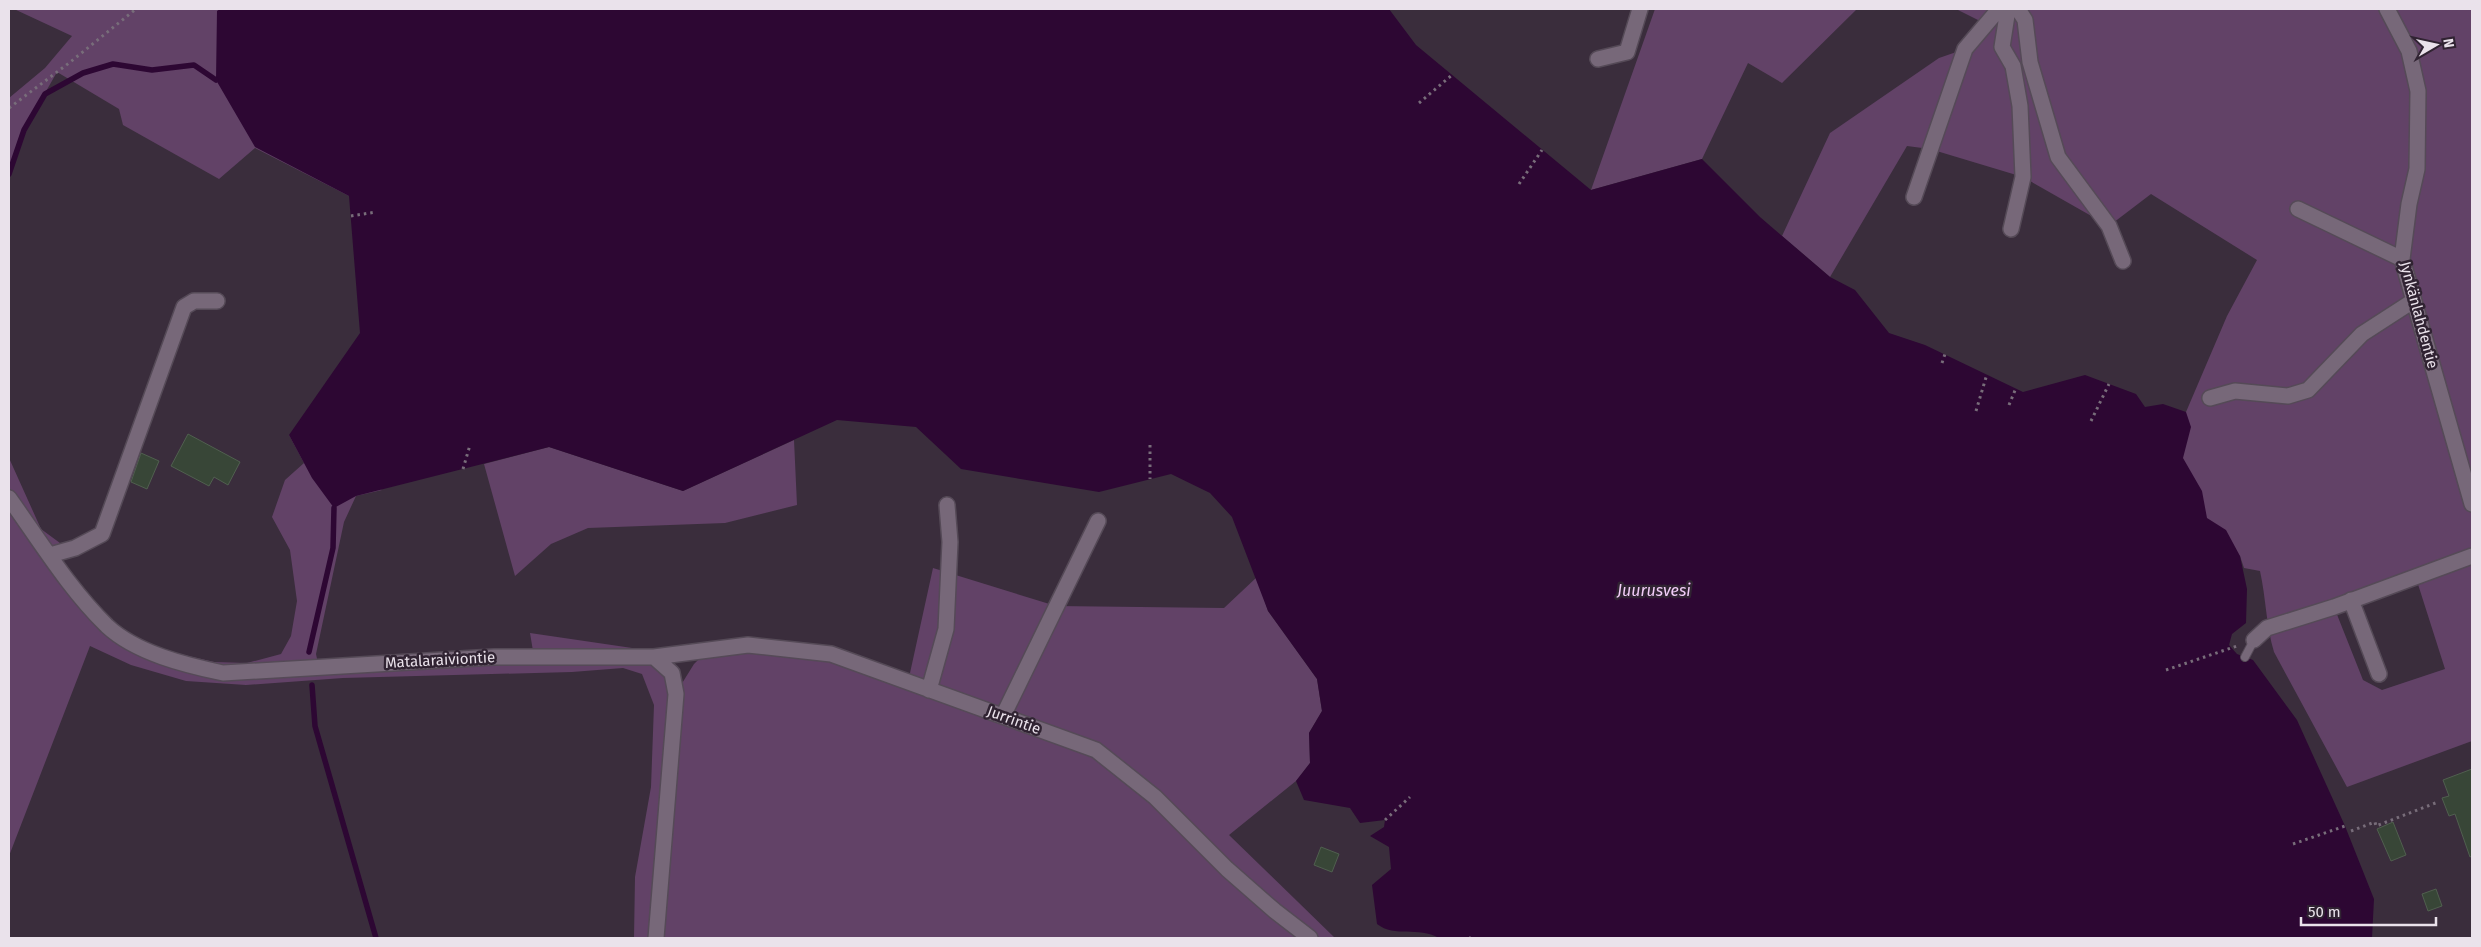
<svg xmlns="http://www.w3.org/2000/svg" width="2481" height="947" font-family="'Fira Sans',sans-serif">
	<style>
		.green { fill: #624267; fill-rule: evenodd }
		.water { fill: #2d0733 }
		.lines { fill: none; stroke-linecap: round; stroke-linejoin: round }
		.stream { stroke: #2d0733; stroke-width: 5.5 }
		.building { fill: #384637; stroke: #505f4f }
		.lane-casing { stroke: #554a57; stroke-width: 10 }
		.street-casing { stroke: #554a57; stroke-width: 18 }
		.path { stroke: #786d7a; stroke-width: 3; stroke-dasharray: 2.5 4; stroke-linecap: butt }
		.lane { stroke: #776879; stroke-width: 8 }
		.street { stroke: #776879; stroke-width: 15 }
		.labels { text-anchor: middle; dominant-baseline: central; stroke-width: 5; stroke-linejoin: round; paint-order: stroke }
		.street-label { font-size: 15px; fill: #eae2eb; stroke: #302332 }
		.water-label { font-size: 16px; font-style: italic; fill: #f2cdf8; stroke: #302332 }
	</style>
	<rect width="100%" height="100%" fill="#3a2d3c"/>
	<path class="green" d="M14,9H313L349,196L255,148L219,179L123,125L119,109L57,72L24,130L9,174V98L45,68L72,36Z
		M1655,9H1857L1782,83L1748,63L1702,159L1591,190Z
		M1956,9H2472V741L2347,787L2274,652C2266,625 2266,598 2260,571L2244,568L2240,556L2176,518L2186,412L2227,316L2257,260L2151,194L2109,226L2023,177L1930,149L1907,146L1830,277L1782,236L1830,133L1939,58L1965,49L1986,24ZM2416,578L2445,669L2382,690L2363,680L2334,607Z
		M289,435L382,490L356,496L344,522L316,654L319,668L534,657L530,633L639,649L654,657L676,693L694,664L708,650L831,654L903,681L910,673L933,568L1056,606L1224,608L1257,577L1268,611L1317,679L1322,711L1309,733L1310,763L1296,781L1229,835L1335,938H634L635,877L651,787L654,705L642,674L623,668L572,672L343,678L246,685L186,681L131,665L90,646L9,856V458L41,529L60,543L50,555L75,588L133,643L214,662L247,663L281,654L291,636L297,601L290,550L272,517L285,480L304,463Z
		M794,440L797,505L725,523L588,528L551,544L515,576L484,464L549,447L683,491Z"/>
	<path class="water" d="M220,9H1389L1416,45L1591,190L1702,159L1760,217L1830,277L1855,290L1889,333L1925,345L2023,392L2085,375L2136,394L2145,407L2163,404L2186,412L2191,427L2183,458L2202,491L2207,518L2226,530L2240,556L2247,589L2246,623L2232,634L2229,645L2237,654L2253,660L2297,720L2345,826L2374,899L2372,938H1439C1418,926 1395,938 1377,924L1372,885L1391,869L1389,847L1370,836L1384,827L1385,820L1360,823L1350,808L1304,800L1296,781L1310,763L1309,733L1322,711L1317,679L1268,611L1232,517L1210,493L1171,474L1099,492L961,469L916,427L837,420L683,491L549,447L356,496L334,508L312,478L289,435L360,333L349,196L255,147L216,80L217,11Z"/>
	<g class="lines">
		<path class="stream" d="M9,174L24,130L45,94L83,73L113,64L152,70L194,65L216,80
			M309,652L333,548L334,508
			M312,685L315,726L376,938"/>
	</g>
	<path class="building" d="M188,434L240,462L228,485L214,477L209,486L171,466Z
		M141,453L159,461L147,489L131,482Z
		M2472,769V856L2470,857L2455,814L2449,816L2442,798L2449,796L2443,780Z
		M2393,822L2406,855L2391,861L2377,829Z
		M1321,847L1339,854L1332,872L1314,865Z
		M2436,889L2442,906L2428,911L2422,894Z"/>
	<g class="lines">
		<defs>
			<path id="lane" d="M2245,657L2254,640"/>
			<path id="street" d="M2008,9L2002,47L2013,66L2020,106L2023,177L2011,229
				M2018,9L2025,20L2030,62L2058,157L2109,226L2123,261
				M2387,9L2409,51L2418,91L2417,169L2409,204L2402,259L2472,504
				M1598,59L1627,52L1640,9
				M1914,197L1965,49L1999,9
				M2298,209L2402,259
				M2210,398L2235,391L2288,396L2308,390L2362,334L2413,301
				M9,498C40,541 69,589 107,626C136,653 185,665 223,673L494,657H654L672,673L676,694L656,938
				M50,555L75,548L102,534L184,307L194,301H217
				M2351,600L2379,674
				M2254,640L2267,628L2334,607L2472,556
				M654,657L748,645L831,654L1096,750L1155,797L1227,869L1275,911L1310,938
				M929,690L946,629L950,542L947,505
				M1003,716L1098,521"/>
		</defs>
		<use href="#lane" class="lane-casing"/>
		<use href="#street" class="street-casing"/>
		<path class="path" d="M1419,103L1452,75
			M9,108L69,63L136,9
			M1519,184L1542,150
			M351,216L376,212
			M1942,363L1945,354
			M2009,405L2016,388
			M1976,411L1987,374
			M2091,421L2109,384
			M1150,445V479
			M463,469L470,445
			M2166,670L2237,646
			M1385,820L1410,797
			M2351,831L2375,822L2376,826L2438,802
			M2293,844L2345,826
			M1470,938L1471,937"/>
		<use href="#lane" class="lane"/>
		<use href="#street" class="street"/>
	</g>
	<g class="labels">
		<g class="street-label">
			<text transform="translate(2419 315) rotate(75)">Jynkänlahdentie</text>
			<text transform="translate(440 660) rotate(-3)">Matalaraiviontie</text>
			<text transform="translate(1014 720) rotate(20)">Jurrintie</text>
		</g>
		<g class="water-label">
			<text x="1654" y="590">Juurusvesi</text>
		</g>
	</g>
	<rect width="2481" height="947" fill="none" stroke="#eae2eb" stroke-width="20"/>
	<g transform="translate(2436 45) rotate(81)" stroke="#302332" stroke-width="4" paint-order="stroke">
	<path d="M0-4L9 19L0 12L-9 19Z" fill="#eae2eb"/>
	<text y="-8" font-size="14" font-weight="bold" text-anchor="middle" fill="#eae2eb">N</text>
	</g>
	<path d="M2301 917v8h135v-8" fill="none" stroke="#eae2eb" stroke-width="2.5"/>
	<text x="2308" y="917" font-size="15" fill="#eae2eb" stroke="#302332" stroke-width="4" paint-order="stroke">50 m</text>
</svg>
